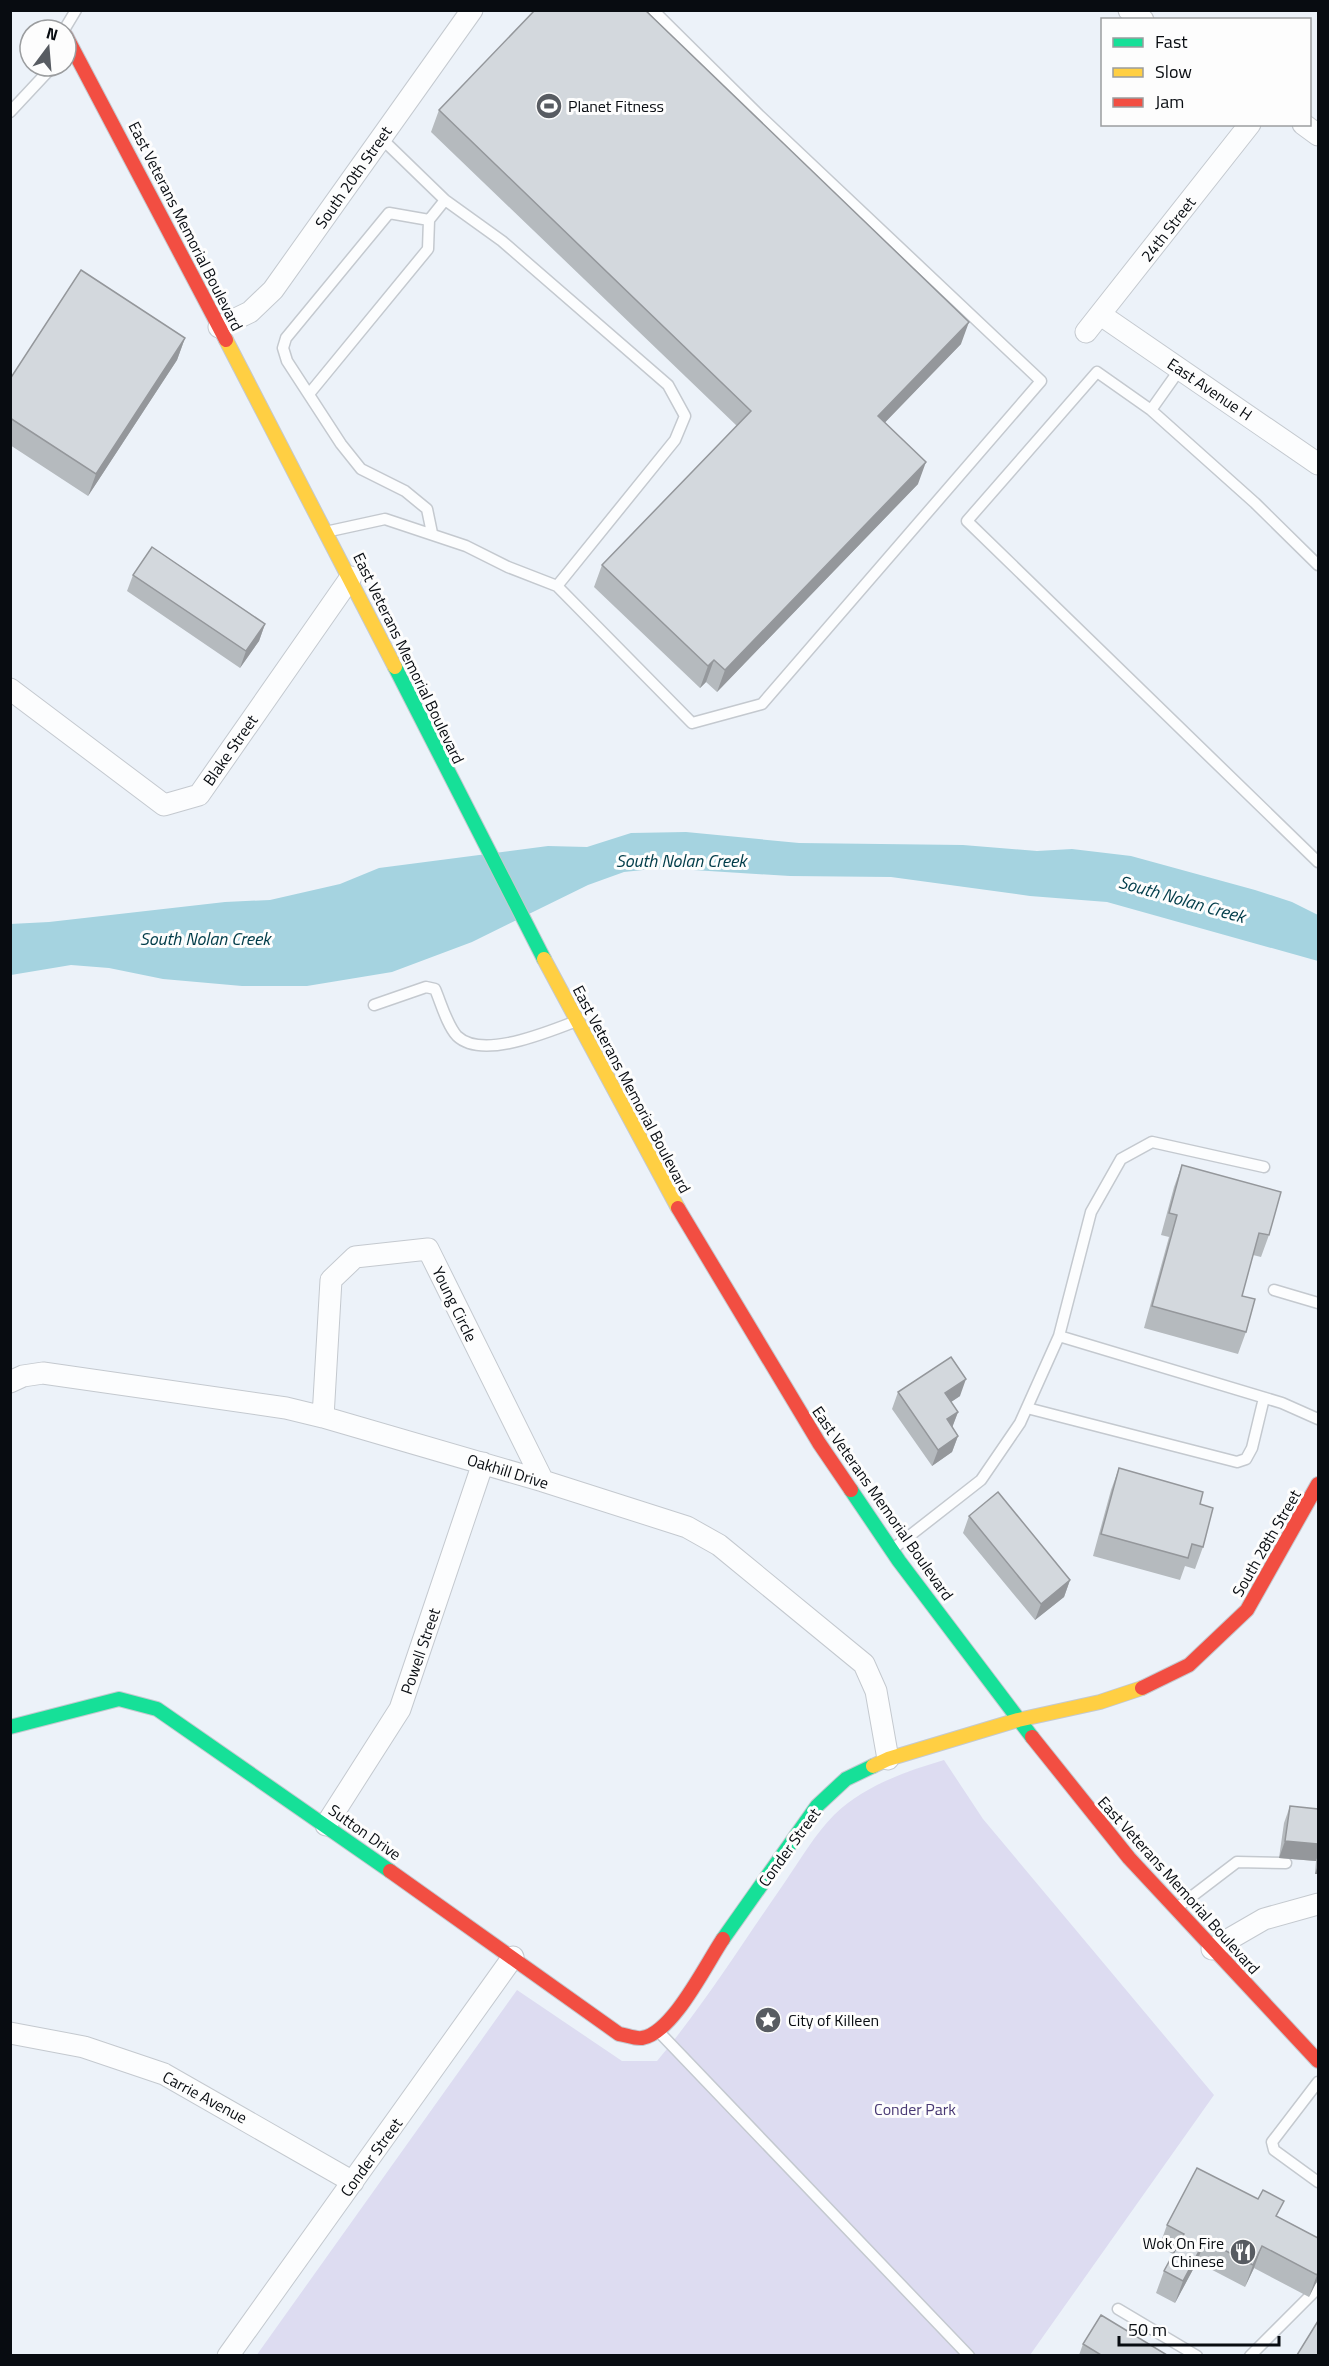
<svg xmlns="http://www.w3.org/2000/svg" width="1329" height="2366" font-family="'Titillium Web',sans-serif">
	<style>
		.green { fill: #dddcf1 }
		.water { fill: #a5d3e0 }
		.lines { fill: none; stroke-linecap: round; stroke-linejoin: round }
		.lane-casing { stroke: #c4c9cf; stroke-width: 13 }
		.street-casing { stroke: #c4c9cf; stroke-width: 23 }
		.fast-casing { stroke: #c4c9cf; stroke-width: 16 }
		.slow-casing { stroke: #c4c9cf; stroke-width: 16 }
		.jam-casing { stroke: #c4c9cf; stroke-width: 16 }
		.lane { stroke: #fcfdfe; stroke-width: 10 }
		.street { stroke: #fcfdfe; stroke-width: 21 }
		.fast { stroke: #16e098; stroke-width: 14 }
		.slow { stroke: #ffcf43; stroke-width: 14 }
		.jam { stroke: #f24e42; stroke-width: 14 }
		.wall { fill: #b5babe }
		.shaded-wall { fill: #94979b }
		.building { fill: #d3d8dd; stroke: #94979b; stroke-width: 1.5 }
		.labels { text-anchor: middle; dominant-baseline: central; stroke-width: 6; stroke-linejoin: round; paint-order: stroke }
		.poi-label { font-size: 16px; fill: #080c11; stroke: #fdfdfd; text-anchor: start }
		.street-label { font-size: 16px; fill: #080c11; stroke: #fdfdfd }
		.park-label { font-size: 16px; fill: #493974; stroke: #fdfdfd }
		.water-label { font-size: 18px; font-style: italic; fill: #003c49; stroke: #fdfdfd }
	</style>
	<rect width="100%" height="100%" fill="#ecf2f9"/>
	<path class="green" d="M944,1760L983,1819L1214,2095L1030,2355L256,2356L517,1990L622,2061H657C704,2005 743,1942 785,1882C800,1860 815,1834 834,1815C864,1786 904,1772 944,1760Z"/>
	<path class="water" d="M686,832L799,843L963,845L1037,851L1072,849L1131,856L1255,890L1292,902L1318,915V961L1107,902L1030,896L891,877L790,876L662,868L624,872L588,885L472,942L392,972L307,986H242L163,979L109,968L71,965L11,975L10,924L49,922L225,902L270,900L340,884L379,868L548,846L587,847L631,833Z"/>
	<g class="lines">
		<defs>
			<path id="lane" d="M64,30L76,10
				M10,112L53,66
				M429,220L389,213L286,338L283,348L287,361L341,444L361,469L405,491L427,509L432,533
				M1180,369L1151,410L1097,372L967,521L1318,862
				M309,394L428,249L429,220L445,200
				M1151,410L1255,503L1318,565
				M330,531L385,519L466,546L508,567L557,586L675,440L685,416L668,385L502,241L445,200L381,138
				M557,586L692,723L762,704L1041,381L760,116L653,10
				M374,1005L426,987L435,989C441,1003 447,1025 457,1036C482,1060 547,1032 574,1022
				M1264,1167L1152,1142L1121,1159L1091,1212L1059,1336L1282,1403L1318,1419
				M1274,1290L1318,1303
				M1027,1408L1237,1462L1246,1459L1252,1448L1264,1398
				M894,1548L981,1480L1020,1423L1059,1336
				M1178,1907L1237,1862L1286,1863
				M660,2033L969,2356
				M1318,2082L1272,2142L1274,2150L1318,2182
				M1118,2309L1197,2356
				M1250,2356L1318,2288"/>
			<path id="street" d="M1129,10L1143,20
				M1303,124L1318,135
				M1101,315L1318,464
				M219,327L250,312L273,290L472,10
				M1086,332L1250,124
				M10,689L164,805L199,795L351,577
				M10,1382L23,1376L43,1373L286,1408L323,1417L543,1481L687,1527L719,1545L864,1664L876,1691L888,1759
				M323,1417L331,1280L355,1257L428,1249L543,1481
				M326,1825L400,1709L483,1463
				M1212,1949L1264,1919L1318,1904
				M10,2033L84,2047L164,2074L353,2182
				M228,2356L513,1957"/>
			<path id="fast" d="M395,667L544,959
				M851,1490L899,1561L1032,1737
				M10,1727L119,1699L157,1709L390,1871
				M723,1939L817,1806L846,1779L873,1766"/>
			<path id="slow" d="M226,340L395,667
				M544,959L678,1208
				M873,1766L888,1759L1018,1720L1100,1702L1142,1688"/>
			<path id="jam" d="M66,36L226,340
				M678,1208L819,1443L851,1490
				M1142,1688L1189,1665L1247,1610L1318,1484
				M1032,1737L1129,1858L1318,2061
				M390,1871L619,2034C626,2035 635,2039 642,2038C673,2033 706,1964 723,1939"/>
		</defs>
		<use href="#lane" class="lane-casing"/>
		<use href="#street" class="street-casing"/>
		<use href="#fast" class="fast-casing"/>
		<use href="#slow" class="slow-casing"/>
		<use href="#jam" class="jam-casing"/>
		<use href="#lane" class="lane"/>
		<use href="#street" class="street"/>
		<use href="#fast" class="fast"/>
		<use href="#slow" class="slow"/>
		<use href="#jam" class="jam"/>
	</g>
	<path class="wall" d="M439,110L961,344L885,422L918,484L717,692L706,682L700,688L594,587L602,565L737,426L431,132Z
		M185,338L177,360L88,496L10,445V379Z
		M133,575L265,624L259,641L240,668L127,591Z
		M1182,1165L1269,1235L1261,1257L1253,1255L1242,1296L1246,1332L1238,1354L1144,1328L1169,1237L1161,1235L1174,1187Z
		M898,1392L960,1396L951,1402L958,1412L952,1427L958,1436L952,1452L932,1466L892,1409Z
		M1119,1468L1200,1504L1203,1547L1195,1569L1185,1566L1180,1580L1093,1556L1111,1490Z
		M969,1516L1070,1580L1064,1597L1035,1620L963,1533Z
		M1290,1806L1318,1809V1874H1315L1316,1861L1279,1858L1284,1823Z
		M1278,2217L1318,2238V2279L1309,2297L1254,2268L1245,2287L1197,2262L1175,2303L1156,2293L1164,2271L1173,2254L1159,2247L1167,2225Z
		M1083,2344L1167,2355H1079Z"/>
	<path class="shaded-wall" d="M969,322L961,344L870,438L878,416Z
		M185,338L177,360L88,496L96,474Z
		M926,462L918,484L717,692L725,670Z
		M265,624L259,641L240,668L246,651Z
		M714,660L706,682L700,688L708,666Z
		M966,1379L960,1396L939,1410L945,1393Z
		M958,1412L952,1428L947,1419Z
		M958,1436L952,1452L932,1466L938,1450Z
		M1070,1580L1064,1597L1035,1620L1041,1604Z
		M1285,1841L1318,1844V1855L1316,1861L1279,1858Z
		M1318,1865V1874H1315Z
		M1205,2240L1197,2262L1175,2303L1183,2281Z
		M1262,2246L1254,2268L1245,2287L1253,2265Z
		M1318,2272V2279L1309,2297L1317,2275Z"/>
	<path class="building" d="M535,10H645L969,322L878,416L926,462L725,670L714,660L708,666L602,565L751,411L439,110Z
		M81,270L185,338L96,474L10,418V379Z
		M152,547L265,624L246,651L133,575Z
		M1182,1165L1281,1192L1269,1235L1259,1233L1242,1296L1255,1299L1246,1332L1152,1306L1177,1215L1169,1213Z
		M951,1357L966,1379L945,1393L958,1412L947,1419L958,1436L938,1450L898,1392Z
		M1119,1468L1203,1492L1200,1504L1213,1508L1203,1547L1192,1544L1188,1558L1101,1534Z
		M998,1492L1070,1580L1041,1604L969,1516Z
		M1290,1806L1318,1809V1844L1285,1841Z
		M1197,2168L1258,2199L1263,2190L1284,2201L1276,2216L1318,2238V2272L1317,2275L1262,2246L1253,2265L1205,2240L1183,2281L1164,2271L1184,2234L1167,2225Z
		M1101,2315L1167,2355H1101L1083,2344Z
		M1318,2321V2355H1297Z"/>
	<defs>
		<symbol id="stadium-disc" viewBox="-11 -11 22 22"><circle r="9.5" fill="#585c62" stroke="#fdfdfd"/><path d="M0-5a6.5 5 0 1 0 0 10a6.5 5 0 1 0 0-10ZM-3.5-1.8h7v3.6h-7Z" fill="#fff"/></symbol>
		<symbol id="sight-disc" viewBox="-11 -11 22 22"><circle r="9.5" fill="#585c62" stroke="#fdfdfd"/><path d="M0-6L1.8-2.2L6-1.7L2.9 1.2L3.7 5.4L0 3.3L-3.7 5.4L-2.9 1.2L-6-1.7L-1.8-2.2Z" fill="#fff"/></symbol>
		<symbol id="restaurant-disc" viewBox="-11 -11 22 22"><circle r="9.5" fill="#585c62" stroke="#fdfdfd"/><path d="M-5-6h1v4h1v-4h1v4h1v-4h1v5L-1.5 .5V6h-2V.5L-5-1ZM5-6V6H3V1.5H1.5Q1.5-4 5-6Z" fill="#fff"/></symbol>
	</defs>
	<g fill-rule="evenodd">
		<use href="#stadium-disc" x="534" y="91" width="30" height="30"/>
		<use href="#sight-disc" x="753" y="2005" width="30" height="30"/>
		<use href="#restaurant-disc" x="1228" y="2237" width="30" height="30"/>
	</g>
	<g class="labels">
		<g class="poi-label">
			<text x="568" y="106">Planet Fitness</text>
			<text x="788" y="2020">City of Killeen</text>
			<text x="1224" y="2243" text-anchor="end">Wok On Fire<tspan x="1224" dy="18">Chinese</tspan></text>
		</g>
		<g class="street-label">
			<text transform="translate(353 177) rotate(-55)">South 20th Street</text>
			<text transform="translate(186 226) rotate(63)">East Veterans Memorial Boulevard</text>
			<text transform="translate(1168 229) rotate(-52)">24th Street</text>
			<text transform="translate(1210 389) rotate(34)">East Avenue H</text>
			<text transform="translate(409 658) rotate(64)">East Veterans Memorial Boulevard</text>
			<text transform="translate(230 750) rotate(-55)">Blake Street</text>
			<text transform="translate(632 1089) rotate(62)">East Veterans Memorial Boulevard</text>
			<text transform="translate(455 1304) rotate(64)">Young Circle</text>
			<text transform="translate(508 1471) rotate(17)">Oakhill Drive</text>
			<text transform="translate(883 1503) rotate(55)">East Veterans Memorial Boulevard</text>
			<text transform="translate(1266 1543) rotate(-60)">South 28th Street</text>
			<text transform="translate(420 1651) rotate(-71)">Powell Street</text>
			<text transform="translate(365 1832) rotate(35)">Sutton Drive</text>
			<text transform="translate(789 1847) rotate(-54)">Conder Street</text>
			<text transform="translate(1179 1885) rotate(48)">East Veterans Memorial Boulevard</text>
			<text transform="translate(205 2097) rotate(28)">Carrie Avenue</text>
			<text transform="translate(371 2157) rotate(-54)">Conder Street</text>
		</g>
		<g class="park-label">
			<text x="915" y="2109">Conder Park</text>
		</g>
		<g class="water-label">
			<text x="681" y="860">South Nolan Creek</text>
			<text transform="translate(1182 899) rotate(16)">South Nolan Creek</text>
			<text x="205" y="938">South Nolan Creek</text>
		</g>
	</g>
	<rect width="1329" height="2366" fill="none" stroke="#080c11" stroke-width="24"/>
	<rect x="1101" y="18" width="210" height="108" fill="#fdfdfd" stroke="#9b9d9f" stroke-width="1.5"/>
	<rect x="1113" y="38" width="30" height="9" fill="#16e098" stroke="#9b9d9f" stroke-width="1.5"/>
	<text x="1155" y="48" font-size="18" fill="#080c11">Fast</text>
	<rect x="1113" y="68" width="30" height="9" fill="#ffcf43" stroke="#9b9d9f" stroke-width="1.5"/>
	<text x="1155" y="78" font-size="18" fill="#080c11">Slow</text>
	<rect x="1113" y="98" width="30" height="9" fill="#f24e42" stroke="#9b9d9f" stroke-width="1.5"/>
	<text x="1155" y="108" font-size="18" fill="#080c11">Jam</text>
	<g transform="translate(48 48) rotate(16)"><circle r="28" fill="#fdfdfd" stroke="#9b9d9f" stroke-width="1.5"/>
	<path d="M0-4.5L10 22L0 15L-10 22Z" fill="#585c62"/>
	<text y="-9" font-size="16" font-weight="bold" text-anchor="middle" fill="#080c11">N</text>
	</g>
	<path d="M1119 2336v9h160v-9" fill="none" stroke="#080c11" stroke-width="3"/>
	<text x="1128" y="2336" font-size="18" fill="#080c11" stroke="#fdfdfd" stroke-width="4.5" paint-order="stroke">50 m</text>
</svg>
